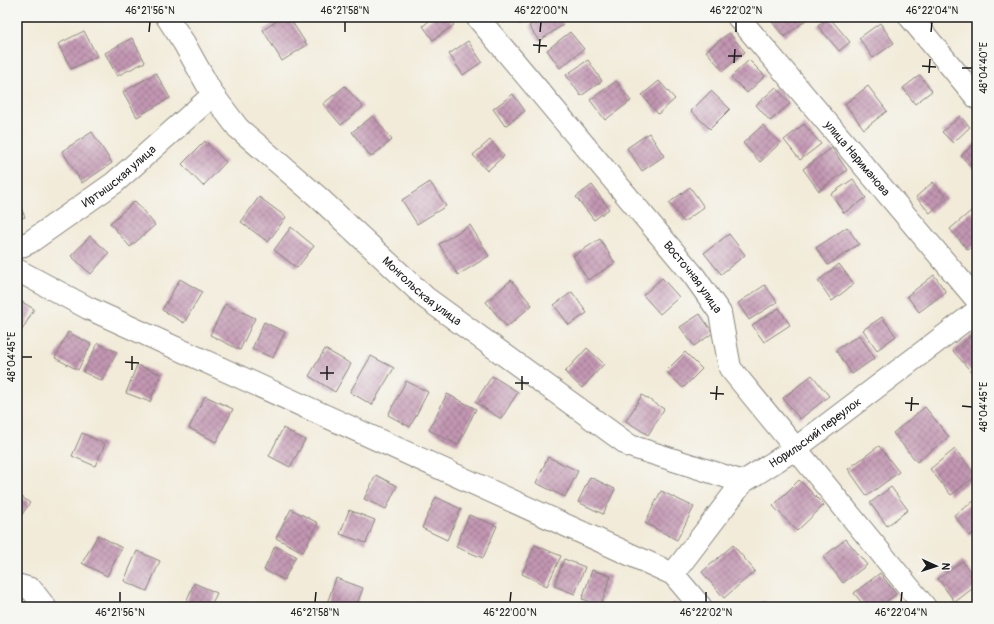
<svg xmlns="http://www.w3.org/2000/svg" width="994" height="624" font-family="Pangolin,sans-serif">
	<style>
		.building { fill: url(#building-cross-hatch) }
		.lines { fill: none; stroke-linecap: round; stroke-linejoin: round }
		.minor-casing { stroke: #87847a; stroke-width: 24 }
		.minor { stroke: #fff; stroke-width: 22 }
		.ticks { fill: none; stroke: #1c1c1c; stroke-width: 1.5 }
		.labels { text-anchor: middle; dominant-baseline: central; stroke-width: 4; stroke-linejoin: round; paint-order: stroke }
		.street-label { font-size: 12px; fill: #1c1c1c; stroke: #f6f6f2 }
		.neatline { fill: none; stroke: #1c1c1c; stroke-width: 1.5 }
		.ticks-label { font-size: 10px; text-anchor: middle; fill: #1c1c1c }
	</style>
	<defs>
		<pattern id="building-cross-hatch" width="8" height="8" patternUnits="userSpaceOnUse"><rect width="8" height="8" fill="#c296b2"/><path d="M0 0l8 8M0 8l8-8" fill="none" stroke="#9d7a90"/></pattern>
	</defs>
	<rect width="100%" height="100%" fill="#f6f6f2"/>
	<filter id="ink" filterUnits="userSpaceOnUse"><feTurbulence type="fractalNoise" baseFrequency=".025" numOctaves="2"/><feDisplacementMap in="SourceGraphic" scale="8" xChannelSelector="R" yChannelSelector="G"/><feConvolveMatrix kernelMatrix="1 2 1 2 8 2 1 2 1" color-interpolation-filters="sRGB"/></filter>
	<filter id="wash" filterUnits="userSpaceOnUse"><feTurbulence type="fractalNoise" baseFrequency=".012" numOctaves="4" result="noise"/><feDisplacementMap in="SourceGraphic" scale="16" xChannelSelector="R" yChannelSelector="G"/><feGaussianBlur stdDeviation="0.9" result="paint"/><feColorMatrix in="noise" values="0 0 0 0 0 0 0 0 0 0 0 0 0 0 0 0 0 1.4 0 .05"/><feComposite in="paint" operator="in"/></filter>
	<g filter="url(#wash)">
		<rect width="100%" height="100%" fill="#f2ebd9"/>
		<g id="blocks">
			<path class="building" d="M85,17H95L88,21Z
				M283,17H289L307,45L282,61L263,30Z
				M434,17H447L454,25L433,40L423,26Z
				M517,17H531L522,23Z
				M542,17H557L563,25L539,41L529,26Z
				M768,17H810L784,37Z
				M829,17L850,42L839,51L818,26Z
				M880,23L894,43L873,58L859,38Z
				M84,31L97,56L71,69L58,44Z
				M570,32L584,49L560,68L547,50Z
				M729,33L745,52L723,71L706,51Z
				M132,38L145,62L117,76L105,53Z
				M468,41L482,62L463,75L449,54Z
				M588,60L602,81L581,96L566,75Z
				M749,60L765,76L747,93L731,77Z
				M156,73L170,98L137,117L123,92Z
				M920,75L932,91L915,104L903,88Z
				M616,81L631,101L605,120L590,100Z
				M659,81L675,99L658,114L642,95Z
				M345,86L363,107L341,125L323,104Z
				M868,86L887,111L864,129L845,104Z
				M776,87L790,104L770,121L756,105Z
				M711,91L730,109L710,129L691,111Z
				M513,94L525,111L505,126L493,109Z
				M373,116L392,140L371,157L352,132Z
				M960,116L970,127L953,143L942,132Z
				M804,124L821,144L800,160L784,140Z
				M763,125L780,143L760,162L743,143Z
				M92,132L112,163L82,183L62,151Z
				M649,133L664,156L642,171L627,148Z
				M490,140L504,156L487,171L473,155Z
				M205,141L226,162L203,186L182,164Z
				M977,141V166L973,169L961,156Z
				M832,148L847,170L819,191L803,169Z
				M17,160L20,167L17,169Z
				M853,179L866,198L844,213L831,194Z
				M430,182L446,206L417,224L402,200Z
				M933,182L947,198L930,213L916,197Z
				M592,185L609,209L594,220L576,197Z
				M690,187L704,207L684,222L669,203Z
				M259,197L286,217L268,242L241,222Z
				M17,199L25,217L17,220Z
				M135,201L155,225L130,247L110,223Z
				M971,211L977,218V243L968,250L950,229Z
				M470,225L489,256L458,275L439,244Z
				M291,227L314,246L297,268L274,250Z
				M847,227L859,244L828,265L816,248Z
				M729,234L745,255L721,274L704,253Z
				M90,236L109,253L91,274L71,256Z
				M600,239L615,263L588,280L573,256Z
				M839,264L854,284L832,301L818,281Z
				M934,275L946,292L919,312L907,296Z
				M662,278L679,297L660,314L643,295Z
				M180,279L202,292L184,323L162,310Z
				M511,280L532,305L507,327L486,302Z
				M765,285L777,302L749,320L738,303Z
				M572,292L587,313L569,325L554,305Z
				M17,299L34,309L22,330L17,327Z
				M225,304L255,318L240,350L210,335Z
				M779,308L790,325L764,342L752,325Z
				M700,314L713,333L694,346L680,327Z
				M882,317L896,336L877,350L863,330Z
				M264,322L285,332L273,358L252,349Z
				M68,332L91,344L78,370L55,358Z
				M975,332L977,334V374L975,376L953,351Z
				M859,335L875,358L852,374L836,350Z
				M98,343L117,352L102,381L83,372Z
				M587,348L604,364L582,388L565,372Z
				M325,349L351,364L335,392L309,376Z
				M685,352L702,369L683,388L666,371Z
				M371,356L394,368L372,405L350,392Z
				M137,365L161,374L150,402L126,393Z
				M812,375L829,396L800,419L783,398Z
				M492,376L518,392L501,419L475,402Z
				M406,381L428,392L410,427L388,415Z
				M447,394L476,409L458,445L429,430Z
				M642,395L664,409L648,435L626,421Z
				M205,396L233,409L216,442L189,428Z
				M925,407L949,437L917,462L893,433Z
				M283,428L305,440L290,467L269,456Z
				M82,433L105,444L95,466L72,456Z
				M879,446L899,472L867,496L848,469Z
				M955,449L976,476L951,495L930,469Z
				M548,457L578,471L565,497L536,483Z
				M376,475L397,486L386,509L364,499Z
				M590,477L615,489L603,514L578,502Z
				M799,480L824,505L797,531L773,506Z
				M891,487L908,510L887,526L870,503Z
				M661,491L694,507L677,540L645,523Z
				M17,493L30,503L17,521Z
				M436,497L461,509L447,540L422,528Z
				M977,499V531L969,536L954,515Z
				M291,509L318,523L303,552L276,538Z
				M349,510L375,520L366,543L340,534Z
				M469,515L497,526L483,558L456,547Z
				M98,535L122,548L107,576L82,563Z
				M846,539L867,565L843,583L823,557Z
				M535,545L561,556L547,586L522,574Z
				M733,545L755,571L724,598L702,572Z
				M275,546L296,556L284,580L264,570Z
				M137,551L160,561L147,591L124,581Z
				M564,559L585,567L575,594L554,586Z
				M962,561L977,581V585L955,602L938,579Z
				M592,570L611,576L601,605L582,599Z
				M880,573L896,594L879,607H865L854,593Z
				M336,578L363,588L356,607L326,606Z
				M194,583L217,593L210,607H184Z
				M764,601L769,607H757Z
				M674,602L678,607H667Z"/>
		</g>
	</g>
	<g filter="url(#ink)">
		<use href="#blocks" fill-opacity="0" stroke="#87847a" stroke-width="1"/>
		<g class="lines">
			<defs>
				<g id="minor">
					<path id="s1" d="M167,17L184,43L213,95L238,128L318,197L426,298L630,446L743,482"/>
					<path id="s2" d="M477,17L694,276L720,313L730,368L925,607"/>
					<path id="s3" d="M738,17L977,300"/>
					<path d="M910,17L977,98"/>
					<path id="s4" d="M17,248L30,242L114,183L213,95"/>
					<path d="M17,270L88,308L673,574L701,607"/>
					<path id="s5" d="M673,574L743,482L795,449L977,311"/>
					<path d="M17,585L31,589L45,607"/>
				</g>
			</defs>
			<use href="#minor" class="minor-casing"/>
			<use href="#minor" class="minor"/>
		</g>
	</g>
	<path class="ticks" d="M149,32L150,22M345,32V22M540,32L541,22M736,32V22M931,32L932,22M533,45L547,46M539,53L540,39M728,56H742M734,63L735,49M922,66L936,67M962,68H972M929,73L930,59M22,357H32M125,362L139,363M132,370V356M320,373H334M327,380V366M515,383H529M522,390V376M710,393L724,394M716,400L717,386M905,403L919,404M962,406L972,407M911,411L912,397M120,602V592M315,602L316,592M510,602L511,592M706,602V592M901,602L902,592"/>
	<g class="labels">
		<g class="street-label">
			<text stroke="none"><textPath href="#s3" startOffset="185">улица Нариманова</textPath></text>
			<text stroke="none"><textPath href="#s4" startOffset="125">Иртышская улица</textPath></text>
			<text stroke="none"><textPath href="#s2" startOffset="338">Восточная улица</textPath></text>
			<text stroke="none"><textPath href="#s1" startOffset="378">Монгольская улица</textPath></text>
			<text stroke="none"><textPath href="#s5" startOffset="203">Норильский переулок</textPath></text>
		</g>
	</g>
	<rect width="994" height="624" fill="none" stroke="#f6f6f2" stroke-width="44"/>
	<g transform="translate(936 566) rotate(93)" stroke="#f6f6f2" stroke-width="3" paint-order="stroke">
	<path d="M0-3L7 15L0 10L-7 15Z" fill="#1c1c1c"/>
	<text y="-6" font-size="11" font-weight="bold" text-anchor="middle" fill="#1c1c1c">N</text>
	</g>
	<rect x="22" y="22" width="950" height="580" class="neatline"/>
	<g class="ticks-label">
		<text x="150" y="14">46°21'56"N</text>
		<text x="345" y="14">46°21'58"N</text>
		<text x="541" y="14">46°22'00"N</text>
		<text x="736" y="14">46°22'02"N</text>
		<text x="932" y="14">46°22'04"N</text>
		<text transform="translate(983 68) rotate(-90)" y="4">48°04'40"E</text>
		<text transform="translate(11 357) rotate(-90)" y="4">48°04'45"E</text>
		<text transform="translate(983 407) rotate(-90)" y="4">48°04'45"E</text>
		<text x="120" y="616">46°21'56"N</text>
		<text x="315" y="616">46°21'58"N</text>
		<text x="510" y="616">46°22'00"N</text>
		<text x="706" y="616">46°22'02"N</text>
		<text x="901" y="616">46°22'04"N</text>
	</g>
</svg>
